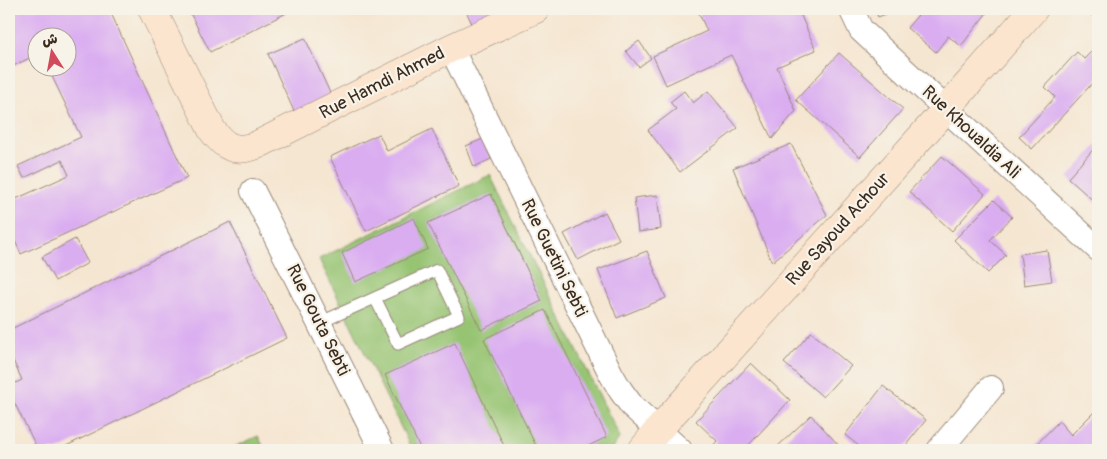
<svg xmlns="http://www.w3.org/2000/svg" width="1107" height="459" font-family="Pangolin,'Playpen Sans Arabic',sans-serif">
	<style>
		.green { fill: #97c473; stroke: #697748 }
		.building { fill: #daadf1 }
		.lines { fill: none; stroke-linecap: round; stroke-linejoin: round }
		.service-casing { stroke: #988878; stroke-width: 13 }
		.minor-casing { stroke: #988878; stroke-width: 26 }
		.secondary-casing { stroke: #988878; stroke-width: 29 }
		.service { stroke: #fff; stroke-width: 11 }
		.minor { stroke: #fff; stroke-width: 24 }
		.secondary { stroke: #fbe5cf; stroke-width: 28 }
		.labels { text-anchor: middle; dominant-baseline: central; stroke-width: 4.5; stroke-linejoin: round; paint-order: stroke }
		.street-label { font-size: 18px; fill: #3b2a1e; stroke: #f7f3e8 }
	</style>
	<rect width="100%" height="100%" fill="#f7f3e8"/>
	<filter id="ink" filterUnits="userSpaceOnUse"><feTurbulence type="fractalNoise" baseFrequency=".02" numOctaves="2"/><feDisplacementMap in="SourceGraphic" scale="10" xChannelSelector="R" yChannelSelector="G"/><feConvolveMatrix kernelMatrix="1 2 1 2 8 2 1 2 1" color-interpolation-filters="sRGB"/></filter>
	<filter id="wash" filterUnits="userSpaceOnUse"><feTurbulence type="fractalNoise" baseFrequency=".0096" numOctaves="4" result="noise"/><feDisplacementMap in="SourceGraphic" scale="20" xChannelSelector="R" yChannelSelector="G"/><feGaussianBlur stdDeviation="1.12" result="paint"/><feColorMatrix in="noise" values="0 0 0 0 0 0 0 0 0 0 0 0 0 0 0 0 0 1.4 0 .05"/><feComposite in="paint" operator="in"/></filter>
	<g filter="url(#wash)">
		<rect width="100%" height="100%" fill="#f5e6d1"/>
		<path class="green" d="M490,175L620,437L611,450H412L319,259Z
			M258,436L265,450H228Z"/>
		<g id="blocks">
			<path class="building" d="M9,9H109L187,178L21,254L9,228V202L69,175L62,160L24,178L18,166L81,137L48,68H68V38H38V54L9,68Z
				M188,9H294L210,52Z
				M465,9H523L476,32Z
				M697,9H798L816,50L777,67L796,111L772,139L731,55L666,85L653,56L707,31Z
				M875,9H899L878,17Z
				M923,9H987L989,10L961,46L948,36L936,52L907,28Z
				M1085,9H1098V21Z
				M305,38L335,104L298,120L268,54Z
				M639,41L651,58L639,67L626,51Z
				M1098,45V77L1032,149L1019,137L1055,97L1045,87L1077,52L1084,59Z
				M839,53L903,109L860,157L796,100Z
				M684,91L693,103L708,91L738,128L680,172L648,130L676,109L670,102Z
				M432,129L459,186L366,231L330,157L379,134L387,151Z
				M483,139L491,159L474,167L466,146Z
				M791,144L827,215L772,262L733,168Z
				M1098,144V205L1068,178Z
				M942,156L985,194L952,231L909,192Z
				M491,194L542,301L481,330L428,223Z
				M657,195L661,229L638,232L634,198Z
				M994,200L1012,217L990,240L1006,255L988,273L954,240Z
				M605,212L619,239L578,260L564,234Z
				M414,218L428,249L355,282L342,253Z
				M230,222L287,338L58,450H38L9,392V386L22,380L9,352V330Z
				M75,239L88,263L55,281L42,257Z
				M1047,250L1052,281L1024,285L1020,254Z
				M647,251L666,298L617,318L598,270Z
				M545,310L607,437L580,450H538L484,339Z
				M811,332L851,366L823,397L784,363Z
				M455,343L506,450H421L385,375Z
				M751,363L790,400L747,447L751,450H714L711,448L717,441L696,421Z
				M883,386L926,420L902,450H864L845,435Z
				M1098,408V450H1087L1081,445L1076,450H1031L1059,421L1071,435Z
				M811,415L843,450H780L777,447Z"/>
		</g>
	</g>
	<g filter="url(#ink)">
		<use href="#blocks" fill-opacity="0" stroke="#988878" stroke-width="1"/>
		<g class="lines">
			<defs>
				<path id="service" d="M319,323L437,270L459,316L398,344L375,298"/>
				<path id="minor" d="M851,9L861,30L946,109L1098,249
					M451,48L611,374L621,391L632,406L680,450
					M253,191L319,323L382,450
					M939,450L991,388"/>
				<path id="secondary" d="M152,9L212,130C225,148 236,153 257,145L451,48L536,9
					M642,450L658,430L946,109L1034,9"/>
			</defs>
			<use href="#service" class="service-casing"/>
			<use href="#minor" class="minor-casing"/>
			<use href="#secondary" class="secondary-casing"/>
			<use href="#service" class="service"/>
			<use href="#minor" class="minor"/>
			<use href="#secondary" class="secondary"/>
		</g>
	</g>
	<g class="labels">
		<g class="street-label">
			<text transform="translate(382 83) rotate(-27)">Rue Hamdi Ahmed</text>
			<text transform="translate(971 132) rotate(43)">Rue Khoualdia Ali</text>
			<text transform="translate(838 229) rotate(-48)">Rue Sayoud Achour</text>
			<text transform="translate(554 258) rotate(64)">Rue Guetini Sebti</text>
			<text transform="translate(318 320) rotate(64)">Rue Gouta Sebti</text>
		</g>
	</g>
	<rect width="1107" height="459" fill="none" stroke="#f7f3e8" stroke-width="30"/>
	<g transform="translate(52 52) rotate(349)"><circle r="24" fill="#f7f3e8" stroke="#aca397"/>
	<path d="M0-4L9 19L0 12L-9 19Z" fill="#d1495b"/>
	<text y="-8" font-size="14" font-weight="bold" text-anchor="middle" fill="#3b2a1e">ش</text>
	</g>
</svg>
